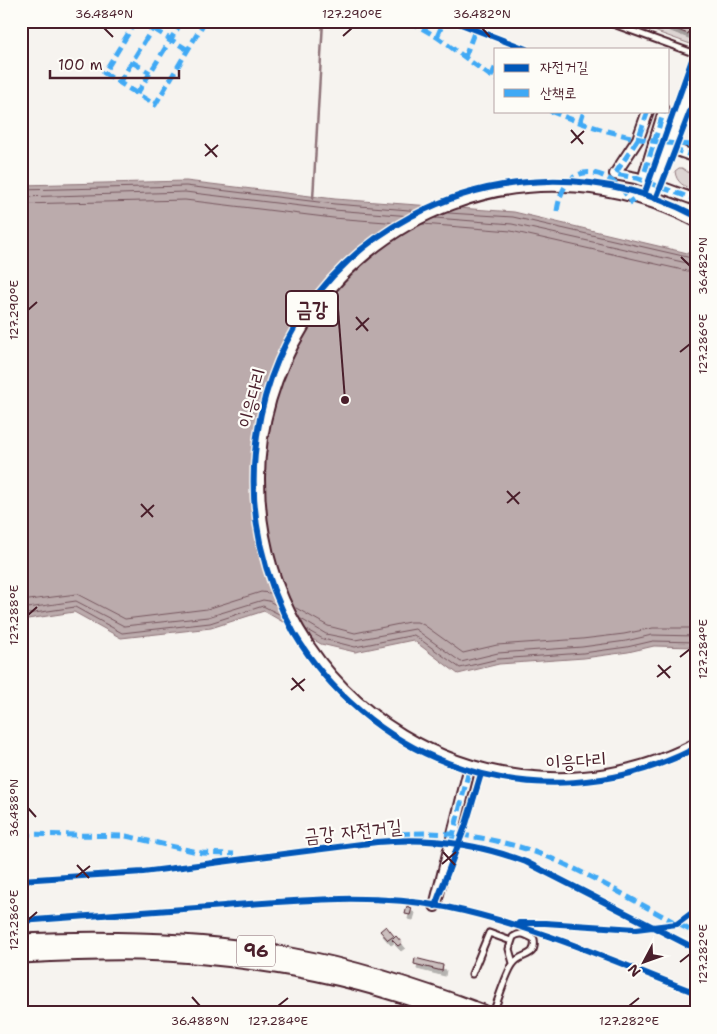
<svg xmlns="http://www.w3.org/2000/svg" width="717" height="1034" font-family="'Shantell Sans','Poor Story',sans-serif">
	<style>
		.green { fill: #dcd4d2; stroke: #937a7e }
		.water { fill: #bbabac; stroke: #8e7378 }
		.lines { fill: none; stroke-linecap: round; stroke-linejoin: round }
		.shore { stroke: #77575f; stroke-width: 1 }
		.stream { stroke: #8e7378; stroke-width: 2.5 }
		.building { fill: #cbbfbe; stroke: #4a1f2b; filter: url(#shadow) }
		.lane-casing { stroke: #4a1f2b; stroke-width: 9 }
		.street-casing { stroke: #4a1f2b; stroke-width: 14 }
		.primary-casing { stroke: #4a1f2b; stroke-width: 19 }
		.lane { stroke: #fdfcf7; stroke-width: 5 }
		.street { stroke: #fdfcf7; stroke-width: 10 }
		.primary { stroke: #fdfcf7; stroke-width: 15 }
		.street-bridge-casing { stroke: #4a1f2b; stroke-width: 14; stroke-linecap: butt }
		.street-bridge { stroke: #fdfcf7; stroke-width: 10 }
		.quiet { stroke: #3fa9f5; stroke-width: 5; stroke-dasharray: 10 5; stroke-linecap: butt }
		.cycleway-casing { stroke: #fdfcf7; stroke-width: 9 }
		.cycleway { stroke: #0057b8; stroke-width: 6 }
		.ticks { fill: none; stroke: #4a1f2b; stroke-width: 2 }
		.labels { text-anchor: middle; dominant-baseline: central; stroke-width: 4.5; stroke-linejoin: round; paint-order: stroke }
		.shield { fill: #fdfcf7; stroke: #806168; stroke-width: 1 }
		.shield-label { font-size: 18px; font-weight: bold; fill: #4a1f2b }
		.street-label { font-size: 19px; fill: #4a1f2b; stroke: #fdfcf7 }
		.leader { fill: none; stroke: #4a1f2b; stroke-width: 2 }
		.callout-dot { fill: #4a1f2b; stroke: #fdfcf7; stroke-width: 2 }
		.callout { fill: #fdfcf7; stroke: #4a1f2b; stroke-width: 2 }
		.callout-label { font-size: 20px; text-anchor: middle; font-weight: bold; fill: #4a1f2b }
		.neatline { fill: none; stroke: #4a1f2b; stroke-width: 2 }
		.ticks-label { font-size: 12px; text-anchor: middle; fill: #4a1f2b }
	</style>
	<defs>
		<filter id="shadow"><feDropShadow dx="3" dy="5" stdDeviation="0" flood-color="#0004"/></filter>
	</defs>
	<rect width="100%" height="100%" fill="#f6f3ef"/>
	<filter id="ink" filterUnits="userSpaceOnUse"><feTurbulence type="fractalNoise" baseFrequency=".02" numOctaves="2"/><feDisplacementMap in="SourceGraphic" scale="10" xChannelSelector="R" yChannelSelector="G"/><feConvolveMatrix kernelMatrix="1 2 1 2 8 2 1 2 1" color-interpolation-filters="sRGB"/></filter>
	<g filter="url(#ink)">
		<path class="green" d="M626,21H696V46Z
			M679,168H682L689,173L696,168V191C685,187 676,183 675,171Z"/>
		<path class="water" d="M186,181L335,199L514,212L696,255V647L654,646L628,652L584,658L499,664L458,674L413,640L355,652L321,644L264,611L211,628L121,638L74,612L21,620V185Z"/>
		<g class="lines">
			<path class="shore" d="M21,190L186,186L335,204L421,211
				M21,197L185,192L334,210L411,216
				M21,204L185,200L333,218L399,223
				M448,213L513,217L696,259
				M435,218L512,224L696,265
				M422,224L511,231L696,273
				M21,601L77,594L125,619L207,609L261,592L270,593L279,597
				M296,608L328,626L355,633L409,622H417L424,625L463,653L497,645L582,639L624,634L653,628H696
				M21,609L76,601L124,626L208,617L263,600L269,601L283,609
				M21,615L75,607L122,633L210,623L263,606L287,618
				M301,619L326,634L355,640L415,629L461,662L498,653L582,647L626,641L652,635L696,636
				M307,630L323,639L355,647L414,635L460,668L498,659L583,653L627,647L653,641L696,642"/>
			<path class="stream" d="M313,199L323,21"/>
		</g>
		<path class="building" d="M655,21H693L688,34Z
			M407,906L412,908L410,915L405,914Z
			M386,926L394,936L388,940L380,931Z
			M396,936L402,943L398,946L392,940Z
			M415,958L443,965L442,971L414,964Z"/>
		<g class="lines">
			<defs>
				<path id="lane" d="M605,21L696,54
					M472,974L489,933L511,941
					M493,1013C498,1001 506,973 513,964C521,952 537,959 534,939C526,935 521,931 513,937L509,949L513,963"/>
				<path id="street" d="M648,111L638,139L615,174L636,178L696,200
					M654,142L696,157
					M643,180L664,111
					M696,221C620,182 532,174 452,204C390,227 337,270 303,327C275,372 259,425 259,478C258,705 496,847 696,744
					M435,906L470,766"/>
				<path id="primary" d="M21,942C111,938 201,940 290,956C356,968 420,989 483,1013
					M21,955C60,953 100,951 139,952C243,955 355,974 452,1013"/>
			</defs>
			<use href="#lane" class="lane-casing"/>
			<use href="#street" class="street-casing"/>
			<use href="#primary" class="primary-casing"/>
			<use href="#lane" class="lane"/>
			<use href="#street" class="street"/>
			<use href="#primary" class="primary"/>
			<defs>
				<path id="street-bridge" d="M649,201L696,70"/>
			</defs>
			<use href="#street-bridge" class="street-bridge-casing"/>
			<use href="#street-bridge" class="street-bridge"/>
			<path class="quiet" d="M136,21L104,73L155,105L205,21
				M141,21L188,50
				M409,21L437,37L496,80
				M437,37L444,21
				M465,57L475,30
				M132,62L150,73
				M491,77L496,66
				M119,83L157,21
				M137,94L182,21
				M550,111C597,130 645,144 696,145
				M648,111L638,139L615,174L636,178L696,200
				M580,123L584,111
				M672,149L696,157
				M645,171L664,111
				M557,211C565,156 610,166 633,204
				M21,834L126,836L202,853L234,854
				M400,834C451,830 506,839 553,859C602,880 648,910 696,933
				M452,840L470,766"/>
			<defs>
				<path id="cycleway" d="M453,21L526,49
					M644,195L694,54
					M656,199L696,96
					M696,216C505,117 274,237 255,453C249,515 263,578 294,633C329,692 384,739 448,763C529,794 619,788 696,748
					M21,880L143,872L377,842C428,837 479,844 526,862L696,949
					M435,906L466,824L481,774
					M21,921C89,916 157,911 224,906C299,900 373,893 446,907C533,925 614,961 696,993
					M519,923H545L636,929L677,924L696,910"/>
			</defs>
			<use href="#cycleway" class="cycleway-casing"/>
			<use href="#cycleway" class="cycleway"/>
		</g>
	</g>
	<path class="ticks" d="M104,28L113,37M482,28L490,37M343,36L352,28M571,130L583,144M571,143L584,131M205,144L217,157M205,156L218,145M681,257L690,266M28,310L37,302M356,317L368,331M356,330L369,318M680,352L690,344M507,491L519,504M507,503L520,492M141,504L153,517M141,517L154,505M28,615L37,607M680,657L690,649M658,665L670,678M657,677L671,666M292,678L304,691M291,690L305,679M28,808L36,817M443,852L455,865M442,864L456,852M77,865L89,878M76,877L90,866M28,920L37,912M680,962L690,954M192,997L200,1006M278,1006L288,998M629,1006L639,998"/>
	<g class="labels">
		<rect class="shield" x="237" y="935.5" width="38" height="31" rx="4"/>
		<g class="shield-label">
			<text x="256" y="951">96</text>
		</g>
		<g class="street-label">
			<text transform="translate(252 398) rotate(-75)">이응다리</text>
			<text transform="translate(576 761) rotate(-4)">이응다리</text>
			<text transform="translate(353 831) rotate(-6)">금강 자전거길</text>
		</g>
	</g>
	<path class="leader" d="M345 400L338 309"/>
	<circle class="callout-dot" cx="345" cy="400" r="5"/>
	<rect class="callout" x="286" y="291" width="52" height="35" rx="5"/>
	<g class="callout-label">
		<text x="312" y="316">금강</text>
	</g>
	<rect width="717" height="1034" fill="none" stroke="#fdfcf7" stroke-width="55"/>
	<rect x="494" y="48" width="175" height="65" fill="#fdfcf7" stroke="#b5a4a5"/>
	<rect x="504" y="64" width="25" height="8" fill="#0057b8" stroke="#b5a4a5"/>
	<text x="540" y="72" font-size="15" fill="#4a1f2b">자전거길</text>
	<rect x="504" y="89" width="25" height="8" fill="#3fa9f5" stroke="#b5a4a5"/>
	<text x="540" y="98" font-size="15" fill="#4a1f2b">산책로</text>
	<g transform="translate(644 962) rotate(229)" stroke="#fdfcf7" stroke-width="4" paint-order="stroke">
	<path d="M0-4L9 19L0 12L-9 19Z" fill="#4a1f2b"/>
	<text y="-8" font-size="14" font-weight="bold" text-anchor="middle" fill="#4a1f2b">N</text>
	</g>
	<path d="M50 70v8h129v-8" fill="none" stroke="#4a1f2b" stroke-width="2.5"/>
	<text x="58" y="70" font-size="15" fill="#4a1f2b" stroke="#fdfcf7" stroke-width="4" paint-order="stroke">100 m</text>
	<rect x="28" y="28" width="662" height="978" class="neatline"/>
	<g class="ticks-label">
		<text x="104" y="18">36.484°N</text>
		<text x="352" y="18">127.290°E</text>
		<text x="482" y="18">36.482°N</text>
		<text transform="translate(703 266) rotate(-90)" y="4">36.482°N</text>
		<text transform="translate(14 310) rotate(-90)" y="4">127.290°E</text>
		<text transform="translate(703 344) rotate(-90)" y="4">127.286°E</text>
		<text transform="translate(14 615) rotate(-90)" y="4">127.288°E</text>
		<text transform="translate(703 649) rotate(-90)" y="4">127.284°E</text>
		<text transform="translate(14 808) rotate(-90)" y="4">36.488°N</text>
		<text transform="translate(14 920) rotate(-90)" y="4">127.286°E</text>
		<text transform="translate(703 954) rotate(-90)" y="4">127.282°E</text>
		<text x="200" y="1025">36.488°N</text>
		<text x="278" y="1025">127.284°E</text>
		<text x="629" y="1025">127.282°E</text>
	</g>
</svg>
